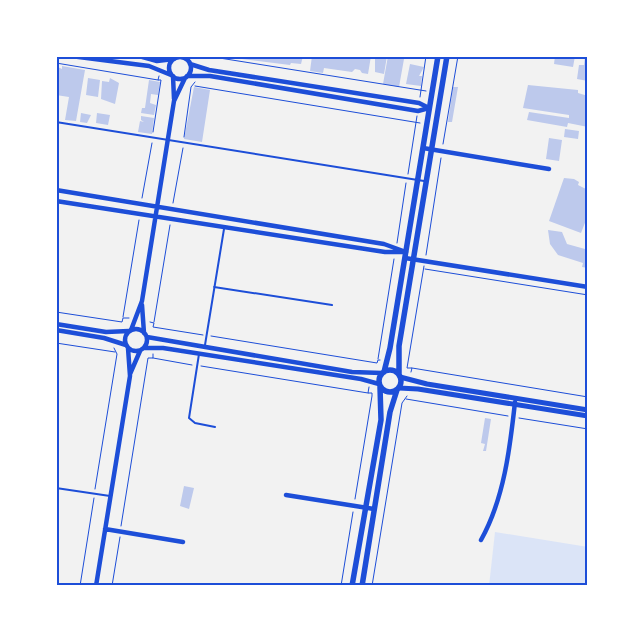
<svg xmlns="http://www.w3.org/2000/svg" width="644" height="642" font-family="'Titillium Web',sans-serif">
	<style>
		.green { fill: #dbe4f7 }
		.building { fill: #bdc9ec }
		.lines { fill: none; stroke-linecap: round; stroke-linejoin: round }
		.path { stroke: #1d4ed8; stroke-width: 1 }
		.service { stroke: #1d4ed8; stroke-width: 2 }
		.minor { stroke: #1d4ed8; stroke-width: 4.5 }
		.tertiary { stroke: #1d4ed8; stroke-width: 5 }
		.secondary { stroke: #1d4ed8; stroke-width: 5.5 }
		.neatline { fill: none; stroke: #1d4ed8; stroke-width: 2 }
	</style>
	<rect width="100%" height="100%" fill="#f2f2f2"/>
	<path class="green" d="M495,532L588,547V586H489Z"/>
	<path class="building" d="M242,56H303L301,64L291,63L290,65L242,59Z
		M312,56H371L368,74L362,73L360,70L355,69L352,72L324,68L323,73L310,71Z
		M375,56H387L384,74L375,72Z
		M388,56L404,59L399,87L383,84Z
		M555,56H575L573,67L554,64Z
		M585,56H588V81L577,79L579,65H584Z
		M410,64L424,67L419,76H422L421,86L406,84Z
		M56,66L62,69V66L85,70L76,121L65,120L69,97L56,95Z
		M88,78L100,80L98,97L86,95Z
		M110,78L119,83L115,104L101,99L102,81L109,82Z
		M149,80L160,82L158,95L151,94L150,103L156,105L154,115L141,113L142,108H145Z
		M528,85L578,90V93L588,96V127L568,123L567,127L527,120L529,112L569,118V115L523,108Z
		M194,87L210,90L202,142L184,139Z
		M453,87H458L452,122H448Z
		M81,113L91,115L87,123L80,122Z
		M97,113L110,115L108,125L96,123Z
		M141,116L154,118L152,134L138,132L140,121L144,122L141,120Z
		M565,129L579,131L578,139L564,137Z
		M549,138L562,140L559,161L546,159Z
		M564,178L574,179L579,182L578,185L588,190V215L581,233L549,221Z
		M548,230L562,232L567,244L585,249V253H588V268L582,267L583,263L558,255L550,244Z
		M485,418L491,419L486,451H483L485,444L481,443Z
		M184,486L194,488L189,509L180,506Z"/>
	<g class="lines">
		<path class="path" d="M207,56L426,91
			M56,63L158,80
			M195,86L420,123
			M420,97L426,56
			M153,132L161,80H158L159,76
			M184,137L191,87L195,82
			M443,144L458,56
			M408,174L417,116
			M142,198L152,143
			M173,203L183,148
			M397,243L406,183
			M426,255L441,158
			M425,269L588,295
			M56,312L122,322L123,318H129
			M123,317L139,220
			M150,322L154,323L153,327L203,335
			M154,322L170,225
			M211,336L377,363L378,360H380
			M56,343L115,352
			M153,358L192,365
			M378,359L394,259
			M201,366L368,393
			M412,368L588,397
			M411,372L412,368H407L424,266
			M406,399L508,416
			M519,418L588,429
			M95,489L117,354L114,348
			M355,499L372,396V393H368L369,387
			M121,526L148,358H153V354
			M80,586L94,498
			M112,586L120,537
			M341,586L353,512
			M372,586L402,403L407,396"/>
		<path class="service" d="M56,122L424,181
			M214,287L332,305
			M205,345L224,229
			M199,354L189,418L195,423L215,427
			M56,488L110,496"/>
		<path class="minor" d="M71,56L149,66L171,75
			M139,56L157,61L174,59
			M169 68a11 11 0 1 1 22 0a11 11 0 1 1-22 0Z
			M190,64L209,70L419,103L429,108
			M173,76L174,99
			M187,76H210L418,111L429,108
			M423,148L549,169
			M56,190L384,244L406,252
			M56,201L385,252H405
			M405,258L588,287
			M142,305L144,333
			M56,324L106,332L129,331
			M125 340a11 11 0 1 1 22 0a11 11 0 1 1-22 0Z
			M56,330L104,338L126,345
			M131,330L142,301L174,101L185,78
			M147,337L352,372L382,373
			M144,348H163L361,379L379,384
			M130,374L140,351
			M286,495L374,509
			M105,529L183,542
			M481,540C504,499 510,448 515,402
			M96,586L130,376L128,348"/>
		<path class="tertiary" d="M400,377L427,384L588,410
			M399,388L418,389L588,416"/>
		<path class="secondary" d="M379 381a11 11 0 1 1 22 0a11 11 0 1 1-22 0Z
			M384,372L390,348L438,56
			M399,374V346L447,56
			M352,586L381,420L380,387
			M362,586L390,412L397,390"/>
	</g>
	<rect width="644" height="642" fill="none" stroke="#ffffff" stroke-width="115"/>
	<rect x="58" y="58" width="528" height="526" class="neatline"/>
</svg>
